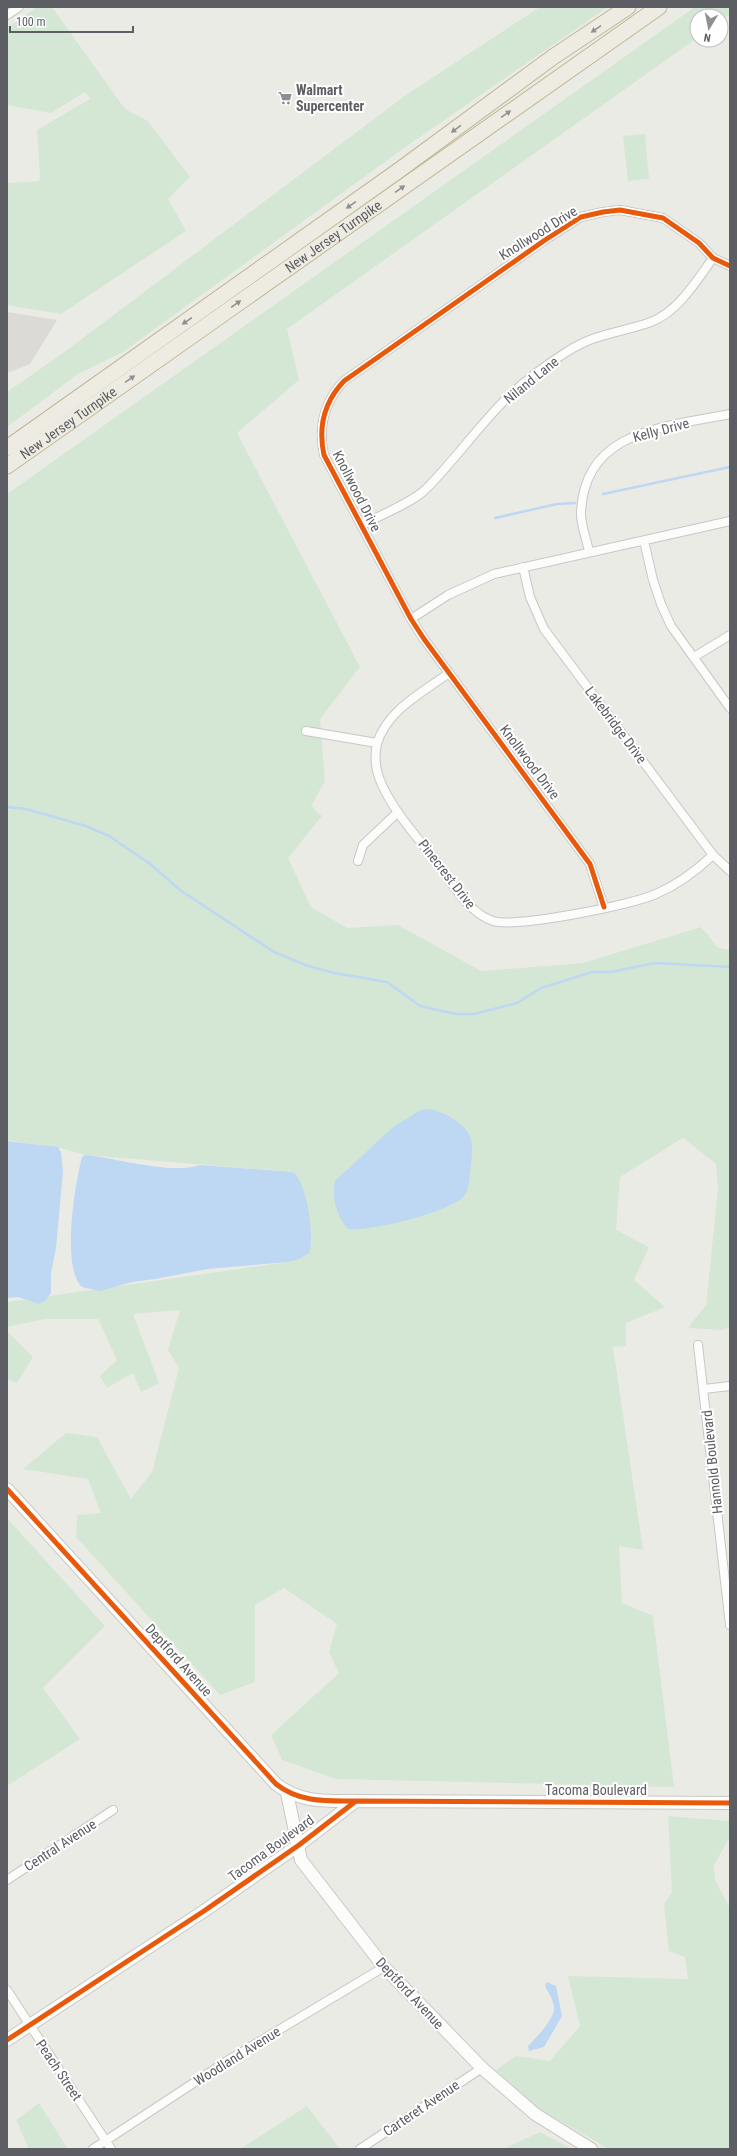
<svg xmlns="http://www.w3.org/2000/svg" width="737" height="2156" font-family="'Roboto Condensed',sans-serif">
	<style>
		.industrial { fill: #dbdad6 }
		.green { fill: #d4e7d4 }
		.water { fill: #bed7f3 }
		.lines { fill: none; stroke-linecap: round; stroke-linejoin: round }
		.stream { stroke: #bed7f3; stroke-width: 2.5 }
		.street-casing { stroke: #c7c7c7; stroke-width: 10 }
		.secondary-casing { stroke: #c8c8c8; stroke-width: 14 }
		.highway-casing { stroke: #c0b796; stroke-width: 17 }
		.street { stroke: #fcfcfb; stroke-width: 8 }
		.secondary { stroke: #fcfcfb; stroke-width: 12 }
		.highway { stroke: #eeece2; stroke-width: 15 }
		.cycleway-casing { stroke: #fff; stroke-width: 8 }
		.cycleway { stroke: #e8590c; stroke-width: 5 }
		.oneway { fill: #8f908f }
		.labels { text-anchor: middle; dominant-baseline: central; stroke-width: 4; stroke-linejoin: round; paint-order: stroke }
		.poi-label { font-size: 14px; font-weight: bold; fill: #5c5e63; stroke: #fff; text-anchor: start }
		.street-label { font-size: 14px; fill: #5c5e63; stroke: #fff }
	</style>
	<rect width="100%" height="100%" fill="#ebebe6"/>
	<path class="industrial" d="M7,312L57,320L30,364L7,373Z"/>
	<path class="green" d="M37,7H52L125,109L148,121L190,177L168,199L186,231L61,314L7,305V183L39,181L40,177L37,130L90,99L85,92L51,113L7,105V28Z
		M540,7H608L404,148L123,352L78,374L7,427V392L63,353L406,95Z
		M695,7H730V14L721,21V16H697V38L287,329L299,380L237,433L360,667L320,719L325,781L311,806L322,816L288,858L311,907L347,928L398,925L481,971L583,963L701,927L718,948L730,950V1326L723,1330L688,1328L706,1305L718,1189L716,1164L683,1138L620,1177L616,1230L649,1247L634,1280L665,1307L626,1323V1346L613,1347L643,1550L619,1546L622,1603L653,1616L674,1787L336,1779L282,1760L271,1735L339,1673L329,1652L337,1624L284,1588L255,1605V1682L220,1695L76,1537L77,1515L101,1513L88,1479L23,1469L66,1433L97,1437L131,1499L152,1472L179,1368L168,1350L180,1310L133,1314L159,1383L141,1392L133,1373L107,1388L100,1376L117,1360L98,1319H45L7,1327V1302L288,1262L311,1242L293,1172L85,1155L60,1148L7,1140V494Z
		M645,134L649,179L628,181L623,136Z
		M7,1331L33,1357L17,1383L7,1379Z
		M7,1518L105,1626L43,1688L80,1739L7,1786Z
		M668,1816L730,1821V1837L714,1865L715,1880L730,1908V2149H609L533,2105L496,2070L516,2056L550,2061L580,2026L568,1976L688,1979L685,1957L669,1951L664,1905L672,1892Z
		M39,2103L68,2149H29L16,2120Z
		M307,2106L340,2149H240Z
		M540,2132L572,2149H503Z"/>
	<path class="water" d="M429,1109C442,1111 466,1123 470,1137C474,1147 471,1163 470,1173C469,1181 469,1190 464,1196C451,1212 369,1232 348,1229C337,1217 331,1197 335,1181L393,1127L421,1110Z
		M7,1141L58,1147L61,1152L63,1171L56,1248L51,1273V1293L46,1300L39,1304L18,1297L7,1298Z
		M85,1155C117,1158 171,1175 200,1165L293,1172C307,1182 315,1237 309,1253L299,1259L288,1262L208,1269L155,1279L132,1282L100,1291L82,1287C61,1268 75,1183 82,1157Z
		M547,1982L556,1986L562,2016L544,2047L529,2051L528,2046C535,2039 553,2020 554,2010C555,2002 549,1994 545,1986Z"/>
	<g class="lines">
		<path class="stream" d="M603,494L730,467
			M495,518L557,504L575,503
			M7,807L26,809L86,826L109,836L149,863L180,890L274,952L308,966L334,973L387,982L420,1006L442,1011L457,1014H474L517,1003L541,988L592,972H611L655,963L730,967"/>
		<defs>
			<path id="street" d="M7,15L19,7
				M361,525C379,516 411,503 425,490C452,463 475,431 501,404C520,384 543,367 565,353C595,333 620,333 651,322C679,311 697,280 713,258
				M644,541L653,580L661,604L671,626L730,708
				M589,552C587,540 581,526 581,514C583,429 667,427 730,414
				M523,567L530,597L544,629L713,855L730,871
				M411,619L448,595L494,574L730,521
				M694,657L730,635
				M449,673C423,692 386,711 377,744C374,757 376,772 382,785C395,813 417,837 436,861C446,875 456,892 469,905C475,911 484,918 493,921C516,928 632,905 656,894C677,885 696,871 713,855
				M306,731L377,743
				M358,861L363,845L398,812
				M604,907L590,864L424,639L411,619L324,455C318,427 324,402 344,381L545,240L581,217L603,212L620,210L663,218L699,243L713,258L730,266
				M698,1345L730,1625
				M704,1389L730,1386
				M7,1880L113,1810
				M7,1990L111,2149
				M93,2149L227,2061L384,1967
				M360,2149L482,2068"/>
			<path id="secondary" d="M7,1489L276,1784C300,1803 327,1801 356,1801
				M287,1793L301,1860L384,1967L482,2068L535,2114L591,2149
				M7,2040L204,1911L299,1845L356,1801L730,1803"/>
			<g id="highway">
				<path d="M7,448L398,171L553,57L628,7"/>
				<path id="s1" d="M7,466L659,7"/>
			</g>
		</defs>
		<use href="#street" class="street-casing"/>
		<use href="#secondary" class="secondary-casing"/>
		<use href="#highway" class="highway-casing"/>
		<use href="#street" class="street"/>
		<use href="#secondary" class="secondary"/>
		<use href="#highway" class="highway"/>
		<defs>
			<path id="cycleway" d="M604,907L590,864L424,639L411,619L324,455C318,427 324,402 344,381L545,240L581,217L603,212L620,210L663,218L699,243L713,258L730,266
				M7,1489L276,1784C300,1803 327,1801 356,1801
				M7,2040L204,1911L299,1845L356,1801L730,1803"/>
		</defs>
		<use href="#cycleway" class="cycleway-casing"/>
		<use href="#cycleway" class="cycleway"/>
	</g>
	<defs><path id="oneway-solid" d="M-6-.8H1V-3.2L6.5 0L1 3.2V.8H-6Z"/></defs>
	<g class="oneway">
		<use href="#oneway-solid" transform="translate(596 29) rotate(146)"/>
		<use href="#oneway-solid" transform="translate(506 114) rotate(-35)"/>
		<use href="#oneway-solid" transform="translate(456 129) rotate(144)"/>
		<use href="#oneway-solid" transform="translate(400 189) rotate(-35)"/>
		<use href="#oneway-solid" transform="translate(351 205) rotate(145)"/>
		<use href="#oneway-solid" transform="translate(236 304) rotate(-35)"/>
		<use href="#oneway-solid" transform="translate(187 321) rotate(145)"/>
		<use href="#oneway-solid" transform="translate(130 379) rotate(-35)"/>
	</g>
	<defs>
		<symbol id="supermarket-bare" viewBox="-9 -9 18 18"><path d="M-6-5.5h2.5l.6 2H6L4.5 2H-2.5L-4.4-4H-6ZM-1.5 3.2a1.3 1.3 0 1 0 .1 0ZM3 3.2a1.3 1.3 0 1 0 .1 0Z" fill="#8e8f91" stroke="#fff" stroke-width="2.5" paint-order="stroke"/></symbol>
	</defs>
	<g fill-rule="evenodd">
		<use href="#supermarket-bare" x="275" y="88" width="20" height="20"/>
	</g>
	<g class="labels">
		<g class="poi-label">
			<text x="296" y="90">Walmart<tspan x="296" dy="16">Supercenter</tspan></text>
		</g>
		<g class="street-label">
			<text transform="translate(538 233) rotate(-32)">Knollwood Drive</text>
			<text stroke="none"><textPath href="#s1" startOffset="399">New Jersey Turnpike</textPath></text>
			<text transform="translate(531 380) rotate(-39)">Niland Lane</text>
			<text stroke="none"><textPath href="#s1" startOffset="75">New Jersey Turnpike</textPath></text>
			<text transform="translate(661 430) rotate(-15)">Kelly Drive</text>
			<text transform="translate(357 491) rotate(63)">Knollwood Drive</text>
			<text transform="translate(616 725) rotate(53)">Lakebridge Drive</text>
			<text transform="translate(530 762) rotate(53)">Knollwood Drive</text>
			<text transform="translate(447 874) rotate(52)">Pinecrest Drive</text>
			<text transform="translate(712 1462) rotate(-96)">Hannold Boulevard</text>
			<text transform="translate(179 1660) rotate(48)">Deptford Avenue</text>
			<text x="596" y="1790">Tacoma Boulevard</text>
			<text transform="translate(60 1845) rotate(-33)">Central Avenue</text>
			<text transform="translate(271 1848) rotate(-36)">Tacoma Boulevard</text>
			<text transform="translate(410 1993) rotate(47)">Deptford Avenue</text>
			<text transform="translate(237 2056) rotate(-32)">Woodland Avenue</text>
			<text transform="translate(59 2070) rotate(56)">Peach Street</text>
			<text transform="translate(421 2108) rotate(-34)">Carteret Avenue</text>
		</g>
	</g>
	<rect width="737" height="2156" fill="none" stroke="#5c5e63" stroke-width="16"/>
	<g transform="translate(709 28) rotate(190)"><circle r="19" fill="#ffffff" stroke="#bebfc1"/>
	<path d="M0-3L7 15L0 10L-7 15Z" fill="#8e8f91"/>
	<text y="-6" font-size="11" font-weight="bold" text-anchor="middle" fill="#5c5e63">N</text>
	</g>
	<path d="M10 26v6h123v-6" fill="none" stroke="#5c5e63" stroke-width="2"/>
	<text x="16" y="26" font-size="12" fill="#5c5e63" stroke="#ffffff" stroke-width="3" paint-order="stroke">100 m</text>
</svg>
